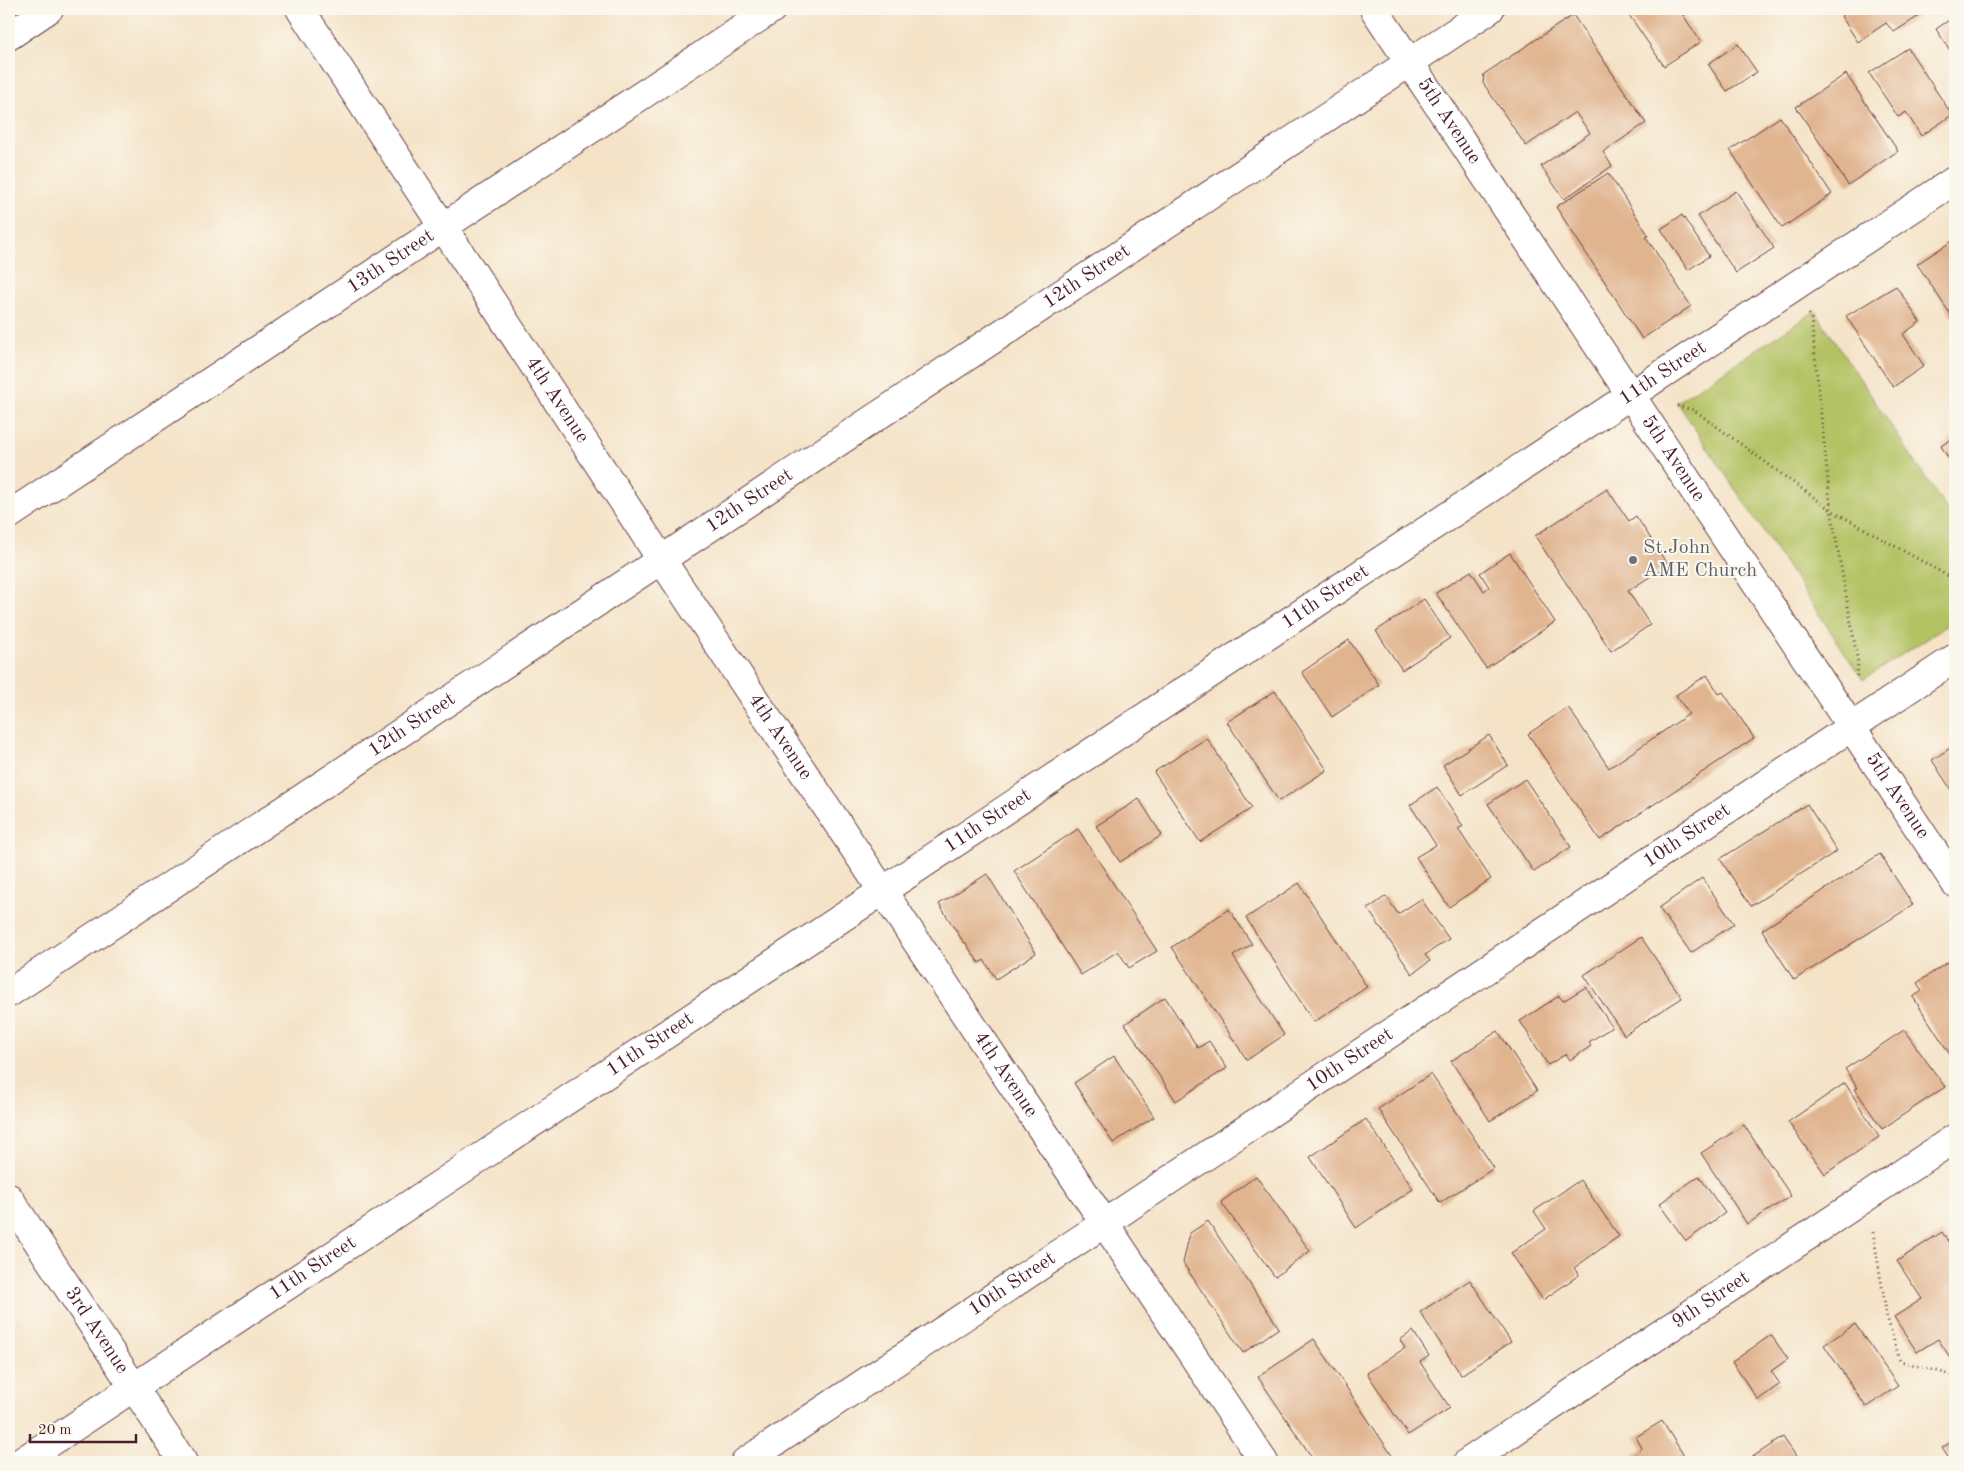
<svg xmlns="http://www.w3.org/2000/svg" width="1964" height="1471" font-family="'Old Standard TT',serif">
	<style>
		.green { fill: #b3c264; stroke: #7e7048 }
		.building { fill: #e0b48f }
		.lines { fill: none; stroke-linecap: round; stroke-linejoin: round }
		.street-casing { stroke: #643c42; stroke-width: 30 }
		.path { stroke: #643c42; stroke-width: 3; stroke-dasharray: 1 4; stroke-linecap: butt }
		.street { stroke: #fff; stroke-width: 28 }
		.worship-dot { fill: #6b7280; stroke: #fbf7ec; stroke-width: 2 }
		.labels { text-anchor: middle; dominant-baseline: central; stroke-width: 4; stroke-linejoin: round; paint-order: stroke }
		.street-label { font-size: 20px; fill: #4a1f2b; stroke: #fbf7ec }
		.worship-label { font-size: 20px; fill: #5b616d; stroke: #fbf7ec; text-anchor: start }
	</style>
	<rect width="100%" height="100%" fill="#fbf7ec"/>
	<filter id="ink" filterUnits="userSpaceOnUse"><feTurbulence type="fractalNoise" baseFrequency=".02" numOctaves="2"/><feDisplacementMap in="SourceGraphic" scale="10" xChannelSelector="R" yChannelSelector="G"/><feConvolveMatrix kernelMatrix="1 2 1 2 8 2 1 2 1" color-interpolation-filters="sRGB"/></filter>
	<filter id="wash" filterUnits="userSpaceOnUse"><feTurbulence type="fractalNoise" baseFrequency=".0096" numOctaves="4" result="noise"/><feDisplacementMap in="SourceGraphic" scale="20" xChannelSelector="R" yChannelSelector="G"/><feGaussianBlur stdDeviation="1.12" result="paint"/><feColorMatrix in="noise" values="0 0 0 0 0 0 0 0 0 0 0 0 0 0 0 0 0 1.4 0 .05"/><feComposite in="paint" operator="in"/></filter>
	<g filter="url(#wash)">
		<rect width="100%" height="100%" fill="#f4e3c7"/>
		<path class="green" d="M1815,311L1955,522V620L1863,680L1677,402Z"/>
		<g id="blocks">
			<path class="building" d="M1625,9H1679L1701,42L1664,66Z
				M1852,9H1914L1919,16L1894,32L1886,23L1858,42L1841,16Z
				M1573,15L1646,123L1603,152L1612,166L1564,199L1541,166L1590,133L1575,112L1526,146L1483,83L1484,74Z
				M1955,16V58L1936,29Z
				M1738,44L1757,72L1727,91L1708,64Z
				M1908,48L1952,115L1921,136L1906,112L1898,117L1869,73Z
				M1846,74L1898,151L1848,185L1796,107Z
				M1780,117L1832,194L1782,228L1730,150Z
				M1608,173L1649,236L1646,237L1691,306L1642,339L1556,207Z
				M1736,191L1774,248L1736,273L1698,216Z
				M1682,215L1709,256L1688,270L1661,229Z
				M1955,239V321L1917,264Z
				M1896,286L1920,322L1903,334L1924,366L1893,387L1846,316Z
				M1955,437V469L1941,446Z
				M1607,489L1629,521L1636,516L1668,565L1628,591L1650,625L1611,651L1535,536Z
				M1510,553L1555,622L1486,668L1436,593L1471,571L1484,591L1489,587L1480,573Z
				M1424,599L1450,638L1402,670L1376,631Z
				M1349,640L1379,685L1332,717L1302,672Z
				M1707,675L1719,694L1723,692L1754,738L1600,840L1528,734L1568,707L1609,768L1689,714L1676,695Z
				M1275,691L1327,770L1279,801L1227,722Z
				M1489,735L1508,765L1462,795L1443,765Z
				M1207,738L1252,808L1200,842L1154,772Z
				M1955,745V796L1932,760Z
				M1525,779L1571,847L1534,872L1488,804Z
				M1437,787L1463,826L1458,829L1491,879L1449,907L1416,857L1436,845L1410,805Z
				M1139,799L1162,835L1120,862L1096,826Z
				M1807,804L1837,851L1751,906L1720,859Z
				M1078,829L1157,951L1129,968L1118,951L1081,975L1014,871Z
				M1880,854L1913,905L1794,980L1762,930Z
				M987,874L1036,953L996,979L984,960L979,963L965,942L964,943L939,904Z
				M1702,878L1734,924L1691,953L1659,908Z
				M1299,883L1367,987L1314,1022L1246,918Z
				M1386,896L1398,914L1421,899L1449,939L1425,955L1430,961L1412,974L1368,909Z
				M1229,909L1252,944L1233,956L1284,1035L1247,1060L1172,947Z
				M1641,937L1682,998L1624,1035L1584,975Z
				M1948,962L1955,973V1062L1913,997L1922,991L1917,983Z
				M1586,987L1612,1027L1589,1042L1591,1046L1570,1060L1566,1054L1548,1065L1520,1021L1559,996L1563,1001Z
				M1165,997L1198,1048L1209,1041L1227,1068L1176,1101L1125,1024Z
				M1904,1030L1945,1087L1882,1129L1855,1089L1858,1088L1845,1069Z
				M1498,1031L1537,1091L1490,1121L1451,1061Z
				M1114,1056L1154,1117L1113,1143L1074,1083Z
				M1431,1074L1494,1168L1440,1203L1378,1109Z
				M1845,1083L1879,1137L1825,1174L1788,1122Z
				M1366,1119L1413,1189L1356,1228L1310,1157Z
				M1744,1125L1791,1196L1747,1224L1701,1153Z
				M1256,1176L1310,1251L1275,1277L1221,1202Z
				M1699,1176L1725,1213L1686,1241L1659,1204Z
				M1580,1180L1619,1236L1574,1268L1579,1275L1543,1300L1511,1253L1546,1229L1534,1211Z
				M1208,1221L1279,1328L1243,1353L1183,1263L1190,1233Z
				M1942,1232L1955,1252V1365L1938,1339L1917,1352L1894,1317L1922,1299L1897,1261Z
				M1470,1280L1511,1342L1461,1375L1420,1312Z
				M1855,1324L1898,1386L1866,1407L1824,1345Z
				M1413,1331L1429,1356L1420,1362L1450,1408L1408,1435L1367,1373L1405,1348L1400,1340Z
				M1771,1335L1788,1359L1771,1371L1780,1384L1758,1400L1732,1362Z
				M1314,1339L1393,1457L1385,1462H1315L1258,1377Z
				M1662,1421L1688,1462H1627L1642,1448L1636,1437Z
				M1783,1437L1800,1462H1745Z
				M1955,1439V1462H1951L1942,1448Z"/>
		</g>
	</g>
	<g filter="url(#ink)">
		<use href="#blocks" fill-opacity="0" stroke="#643c42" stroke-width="1"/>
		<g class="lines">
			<defs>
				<g id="street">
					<path id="s1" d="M300,9L661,559L1264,1462"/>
					<path id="s2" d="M1374,9L1955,883"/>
					<path d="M9,36L49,9"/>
					<path id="s3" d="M9,515L772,9"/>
					<path id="s4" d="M9,993L1490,9"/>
					<path id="s5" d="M9,1198L183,1462"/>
					<path id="s6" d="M21,1462L1955,180"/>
					<path id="s7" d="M745,1462L1955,658"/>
					<path id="s8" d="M1468,1462L1955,1138"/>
				</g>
			</defs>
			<use href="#street" class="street-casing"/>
			<path class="path" d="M1809,314L1811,318L1831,510L1858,663L1857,676
				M1677,406L1694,410L1831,510L1955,580
				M1873,1232L1887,1317L1900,1361L1955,1376"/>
			<use href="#street" class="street"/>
		</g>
	</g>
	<circle class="worship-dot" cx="1633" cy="560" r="5"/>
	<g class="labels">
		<g class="street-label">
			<text stroke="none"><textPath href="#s2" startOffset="135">5th Avenue</textPath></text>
			<text stroke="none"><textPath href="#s3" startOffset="458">13th Street</textPath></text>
			<text stroke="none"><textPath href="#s4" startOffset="1294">12th Street</textPath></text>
			<text stroke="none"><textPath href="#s6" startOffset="1970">11th Street</textPath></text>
			<text stroke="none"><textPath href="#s1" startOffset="468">4th Avenue</textPath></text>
			<text stroke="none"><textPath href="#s2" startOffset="540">5th Avenue</textPath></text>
			<text stroke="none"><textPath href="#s4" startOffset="889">12th Street</textPath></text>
			<text stroke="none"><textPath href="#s6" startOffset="1565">11th Street</textPath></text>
			<text stroke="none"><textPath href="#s4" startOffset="484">12th Street</textPath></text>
			<text stroke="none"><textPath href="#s1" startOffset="872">4th Avenue</textPath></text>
			<text stroke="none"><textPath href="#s2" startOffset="945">5th Avenue</textPath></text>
			<text stroke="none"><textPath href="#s6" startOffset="1160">11th Street</textPath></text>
			<text stroke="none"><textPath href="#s7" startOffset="1131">10th Street</textPath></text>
			<text stroke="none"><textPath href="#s6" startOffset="755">11th Street</textPath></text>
			<text stroke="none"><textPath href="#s7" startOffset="726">10th Street</textPath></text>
			<text stroke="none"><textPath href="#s1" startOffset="1278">4th Avenue</textPath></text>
			<text stroke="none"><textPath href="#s6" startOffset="350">11th Street</textPath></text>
			<text stroke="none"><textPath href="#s7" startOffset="321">10th Street</textPath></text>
			<text stroke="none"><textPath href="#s8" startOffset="292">9th Street</textPath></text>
			<text stroke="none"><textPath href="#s5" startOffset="159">3rd Avenue</textPath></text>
		</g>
		<g class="worship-label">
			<text x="1643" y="548">St.John<tspan x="1643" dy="23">AME Church</tspan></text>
		</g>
	</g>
	<rect width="1964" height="1471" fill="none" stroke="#fbf7ec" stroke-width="30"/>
	<path d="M30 1434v8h106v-8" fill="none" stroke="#4a1f2b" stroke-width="2.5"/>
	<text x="38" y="1434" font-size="15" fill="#4a1f2b" stroke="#fbf7ec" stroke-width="4" paint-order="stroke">20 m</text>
</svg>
